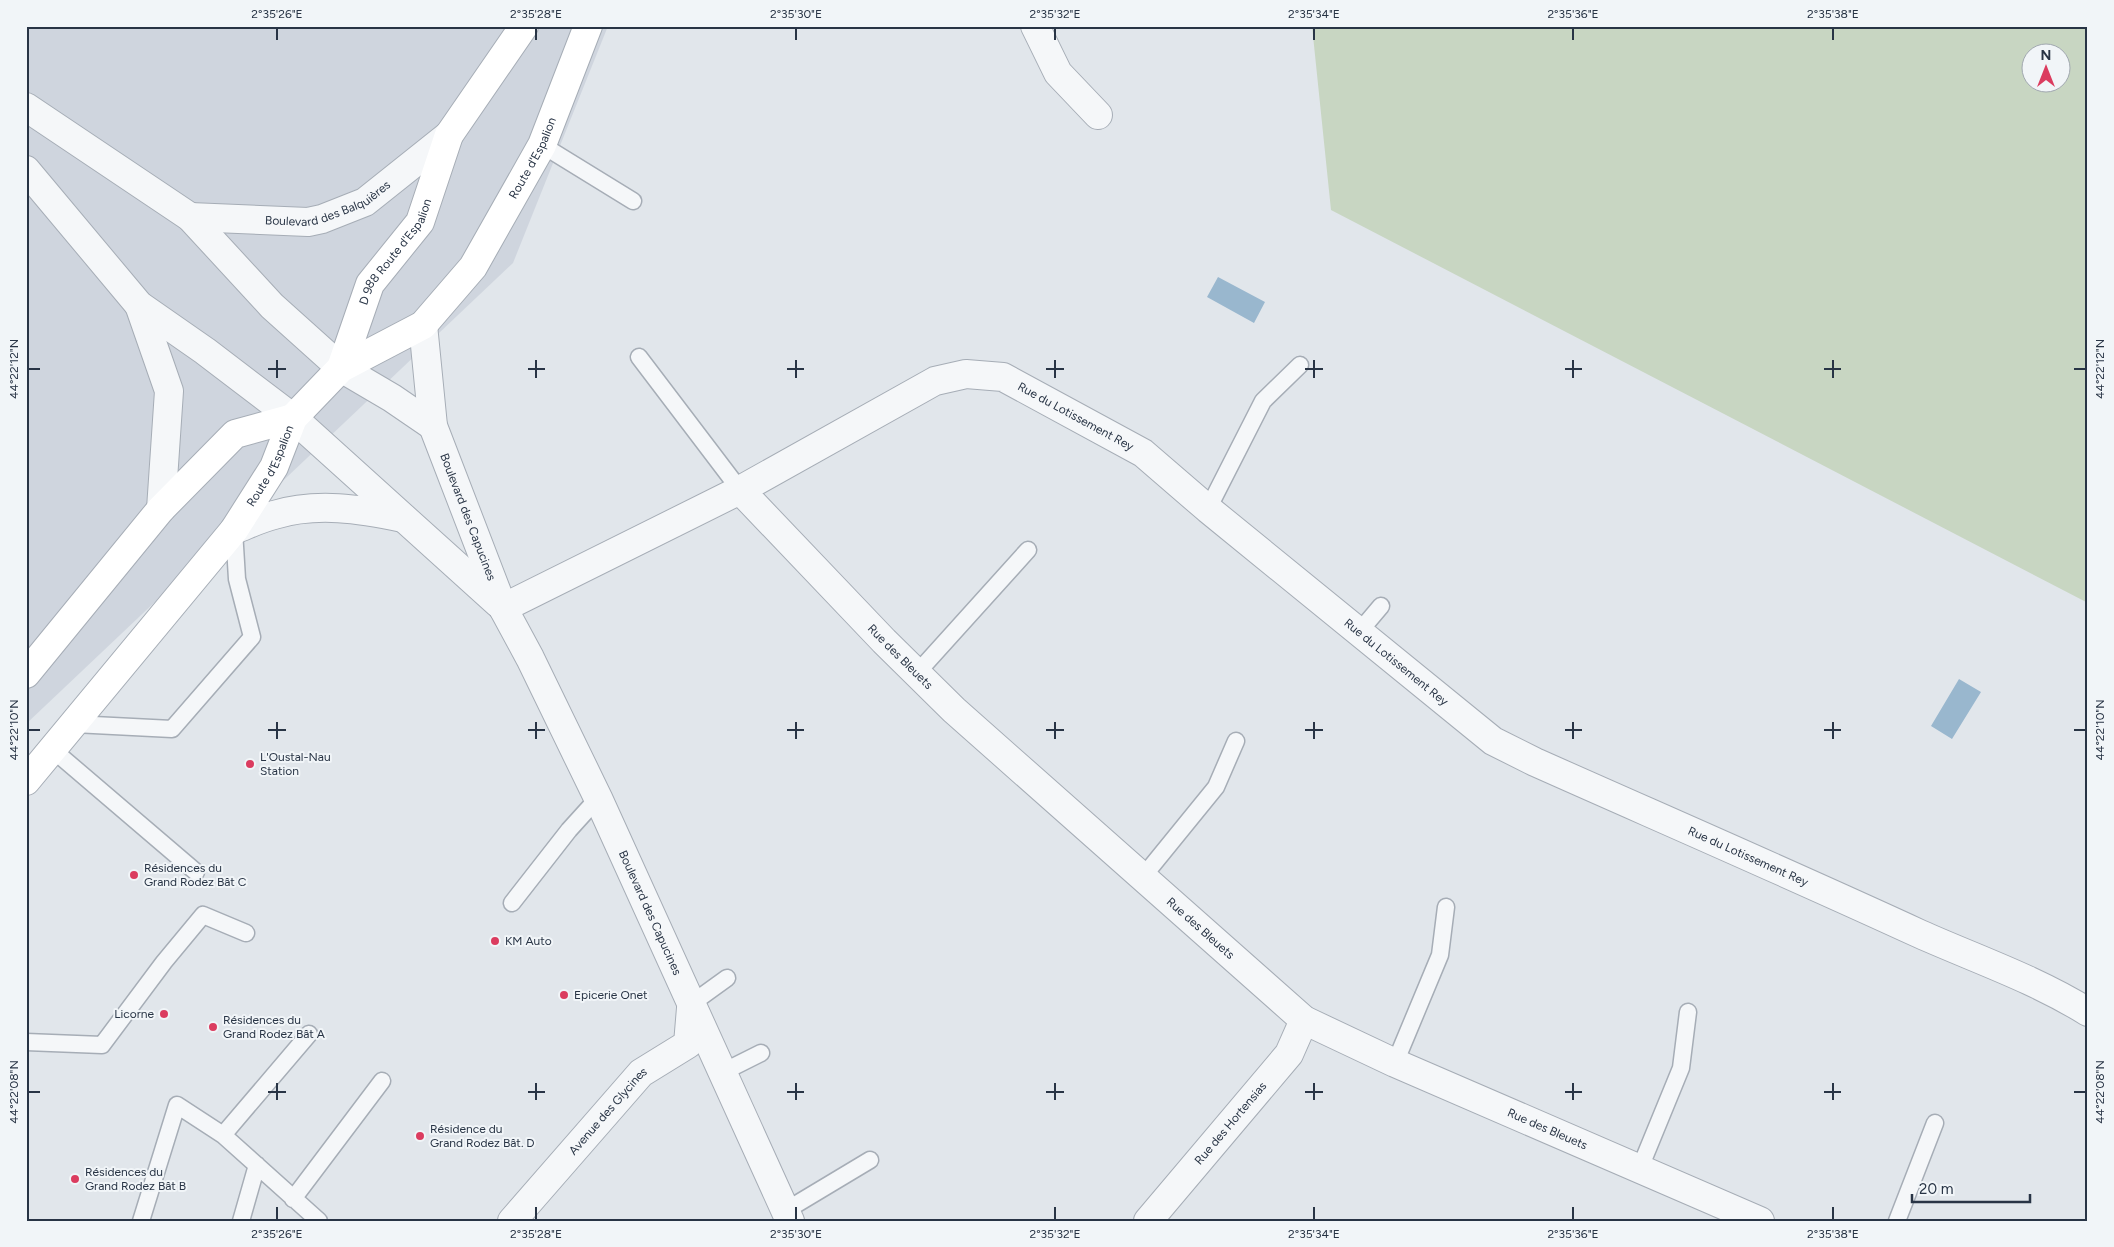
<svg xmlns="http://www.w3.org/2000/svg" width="2114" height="1247" font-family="Figtree,sans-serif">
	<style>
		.built { fill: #cfd5de }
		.green { fill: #c8d6c2; fill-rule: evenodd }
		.water { fill: #99b7ce }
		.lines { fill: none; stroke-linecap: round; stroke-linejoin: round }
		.service-casing { stroke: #a6adb6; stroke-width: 19 }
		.minor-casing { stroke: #a6adb6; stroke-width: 30 }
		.secondary-casing { stroke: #a6adb6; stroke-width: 30 }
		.service { stroke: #f5f7f9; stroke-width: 16 }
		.minor { stroke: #f5f7f9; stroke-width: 28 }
		.secondary { stroke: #fff; stroke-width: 28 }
		.ticks { fill: none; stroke: #283445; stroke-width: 2 }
		.poi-dot { fill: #db3c5f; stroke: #f1f5f8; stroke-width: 2 }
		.labels { text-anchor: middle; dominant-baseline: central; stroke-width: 4; stroke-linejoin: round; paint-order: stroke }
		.street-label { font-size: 12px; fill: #283445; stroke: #f1f5f8 }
		.poi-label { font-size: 12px; fill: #283445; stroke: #f1f5f8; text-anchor: start }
		.neatline { fill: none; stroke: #283445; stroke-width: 2 }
		.ticks-label { font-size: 12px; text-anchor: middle; fill: #283445 }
	</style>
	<rect width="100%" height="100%" fill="#e1e6eb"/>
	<path class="built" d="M26,26H608L513,263L26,724Z"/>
	<path class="green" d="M1312,26H2088V603L1331,210ZM2032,52H2062V82H2032Z"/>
	<path class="water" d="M1218,277L1265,302L1254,323L1207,297Z
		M1959,679L1981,692L1952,739L1931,726Z"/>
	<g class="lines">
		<defs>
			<path id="service" d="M542,145L633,201
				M639,357L740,490
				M1208,509L1263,401L1300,365
				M1359,632L1381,606
				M917,673L1028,550
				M74,724L172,729L252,637L237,579L234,530
				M52,749L196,872
				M1142,878L1216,787L1236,741
				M512,903L569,830L598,798
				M691,1004L727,978
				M26,1042L102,1045L164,962L203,915L246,933
				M1395,1063L1440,955L1446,907
				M723,1072L761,1053
				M223,1135L309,1034
				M1640,1168L1681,1068L1688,1012
				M293,1199L382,1081
				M785,1211L870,1160
				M141,1221L177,1105L223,1135L319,1221
				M241,1221L257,1165
				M1897,1221L1935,1123"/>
			<g id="minor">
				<path d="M1035,26L1058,73L1098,115"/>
				<path d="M26,107L190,217L272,306L341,368L392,398L433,426"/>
				<path d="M26,170L139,305L205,351L293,418L498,603"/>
				<path id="s1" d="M190,217L308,222L322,219L365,202L449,135"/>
				<path d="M139,305L169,391L161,509"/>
				<path id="s2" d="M423,325L433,426L503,608L530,658L598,798L790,1221"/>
				<path id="s3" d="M740,490L935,381L966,374L1003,377L1143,453L1208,509L1493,741L1535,762C1663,819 1792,875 1920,934C1976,959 2035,979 2088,1012"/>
				<path d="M234,530C247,525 261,518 274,515C317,502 360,509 403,518"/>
				<path id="s4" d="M503,608L740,490L884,641L954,710L1304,1020L1395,1063L1760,1221"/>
				<path id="s5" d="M512,1221L641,1073L688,1044L691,1008"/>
				<path id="s6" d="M1148,1221L1289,1054L1304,1020"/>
			</g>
			<g id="secondary">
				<path id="s7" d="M341,368L370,284L420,222L449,135L524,26"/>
				<path d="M26,674L161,509L235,434L293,418"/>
				<path id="s8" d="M26,781L234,530L274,467L293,418L341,368L423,325L473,267L542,145L588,26"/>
			</g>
		</defs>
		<use href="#service" class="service-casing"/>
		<use href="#minor" class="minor-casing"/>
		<use href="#secondary" class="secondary-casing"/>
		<use href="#service" class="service"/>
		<use href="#minor" class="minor"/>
		<use href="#secondary" class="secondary"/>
	</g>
	<path class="ticks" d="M277,28V40M536,28V40M796,28V40M1055,28V40M1314,28V40M1573,28V40M1833,28V40M277,360V378M536,360V378M796,360V378M1055,360V378M1314,360V378M1573,360V378M1833,360V378M28,369H40M268,369H286M528,369H545M787,369H804M1046,369H1064M1305,369H1323M1565,369H1582M1824,369H1841M2074,369H2086M277,722V739M536,722V739M796,722V739M1055,722V739M1314,722V739M1573,722V739M1833,722V739M28,730H40M268,730H286M528,730H545M787,730H804M1046,730H1064M1305,730H1323M1565,730H1582M1824,730H1841M2074,730H2086M277,1083V1100M536,1083V1100M796,1083V1100M1055,1083V1100M1314,1083V1100M1573,1083V1100M1833,1083V1100M28,1092H40M268,1092H286M528,1092H545M787,1092H804M1046,1092H1064M1305,1092H1323M1565,1092H1582M1824,1092H1841M2074,1092H2086M277,1207V1220M536,1207V1220M796,1207V1220M1055,1207V1220M1314,1207V1220M1573,1207V1220M1833,1207V1220"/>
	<g class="poi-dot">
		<circle cx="250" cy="764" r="5"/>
		<circle cx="134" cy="875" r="5"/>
		<circle cx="495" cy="941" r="5"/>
		<circle cx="564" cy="995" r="5"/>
		<circle cx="164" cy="1014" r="5"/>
		<circle cx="213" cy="1027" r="5"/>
		<circle cx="420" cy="1136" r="5"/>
		<circle cx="75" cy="1179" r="5"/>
	</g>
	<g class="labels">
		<g class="street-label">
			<text stroke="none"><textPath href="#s8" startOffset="816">Route d'Espalion</textPath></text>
			<text stroke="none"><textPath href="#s1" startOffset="142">Boulevard des Balquières</textPath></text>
			<text stroke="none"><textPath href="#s7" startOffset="130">D 988 Route d'Espalion</textPath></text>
			<text stroke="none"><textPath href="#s3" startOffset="375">Rue du Lotissement Rey</textPath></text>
			<text stroke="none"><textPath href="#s8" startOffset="400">Route d'Espalion</textPath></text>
			<text stroke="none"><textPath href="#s2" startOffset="199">Boulevard des Capucines</textPath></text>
			<text stroke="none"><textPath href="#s4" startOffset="496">Rue des Bleuets</textPath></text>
			<text stroke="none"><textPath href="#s3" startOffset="780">Rue du Lotissement Rey</textPath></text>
			<text stroke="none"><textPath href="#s3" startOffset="1185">Rue du Lotissement Rey</textPath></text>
			<text stroke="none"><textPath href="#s2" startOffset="635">Boulevard des Capucines</textPath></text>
			<text stroke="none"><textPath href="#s4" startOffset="901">Rue des Bleuets</textPath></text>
			<text stroke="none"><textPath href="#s5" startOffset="146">Avenue des Glycines</textPath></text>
			<text stroke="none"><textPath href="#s6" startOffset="128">Rue des Hortensias</textPath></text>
			<text stroke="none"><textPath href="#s4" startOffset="1306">Rue des Bleuets</textPath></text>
		</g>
		<g class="poi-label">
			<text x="260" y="757">L'Oustal-Nau<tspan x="260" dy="14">Station</tspan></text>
			<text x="144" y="868">Résidences du<tspan x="144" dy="14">Grand Rodez Bât C</tspan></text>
			<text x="505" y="941">KM Auto</text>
			<text x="574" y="995">Epicerie Onet</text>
			<text x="154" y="1014" text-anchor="end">Licorne</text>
			<text x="223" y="1020">Résidences du<tspan x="223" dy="14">Grand Rodez Bât A</tspan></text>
			<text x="430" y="1129">Résidence du<tspan x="430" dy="14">Grand Rodez Bât. D</tspan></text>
			<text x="85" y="1172">Résidences du<tspan x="85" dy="14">Grand Rodez Bât B</tspan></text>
		</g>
	</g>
	<rect width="2114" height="1247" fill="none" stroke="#f1f5f8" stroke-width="55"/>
	<g transform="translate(2046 68)"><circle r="24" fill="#f1f5f8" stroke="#a1a8b0"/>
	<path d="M0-4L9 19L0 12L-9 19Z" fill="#db3c5f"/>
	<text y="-8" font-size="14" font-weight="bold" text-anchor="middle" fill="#283445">N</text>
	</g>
	<path d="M1912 1194v8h118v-8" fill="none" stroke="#283445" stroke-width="2.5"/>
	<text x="1919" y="1194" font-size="15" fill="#283445" stroke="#f1f5f8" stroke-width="4" paint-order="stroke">20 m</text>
	<rect x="28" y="28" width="2058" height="1192" class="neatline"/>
	<g class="ticks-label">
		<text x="277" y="18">2°35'26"E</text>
		<text x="536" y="18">2°35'28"E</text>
		<text x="796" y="18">2°35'30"E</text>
		<text x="1055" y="18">2°35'32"E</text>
		<text x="1314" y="18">2°35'34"E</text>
		<text x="1573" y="18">2°35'36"E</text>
		<text x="1833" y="18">2°35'38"E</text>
		<text transform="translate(14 369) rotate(-90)" y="4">44°22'12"N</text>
		<text transform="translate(2100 369) rotate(-90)" y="4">44°22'12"N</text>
		<text transform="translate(14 730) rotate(-90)" y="4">44°22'10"N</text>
		<text transform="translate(2100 730) rotate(-90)" y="4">44°22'10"N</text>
		<text transform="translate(14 1092) rotate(-90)" y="4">44°22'08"N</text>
		<text transform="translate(2100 1092) rotate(-90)" y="4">44°22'08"N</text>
		<text x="277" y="1238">2°35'26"E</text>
		<text x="536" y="1238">2°35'28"E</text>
		<text x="796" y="1238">2°35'30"E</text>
		<text x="1055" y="1238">2°35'32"E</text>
		<text x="1314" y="1238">2°35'34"E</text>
		<text x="1573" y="1238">2°35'36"E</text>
		<text x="1833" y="1238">2°35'38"E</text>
	</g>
</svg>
